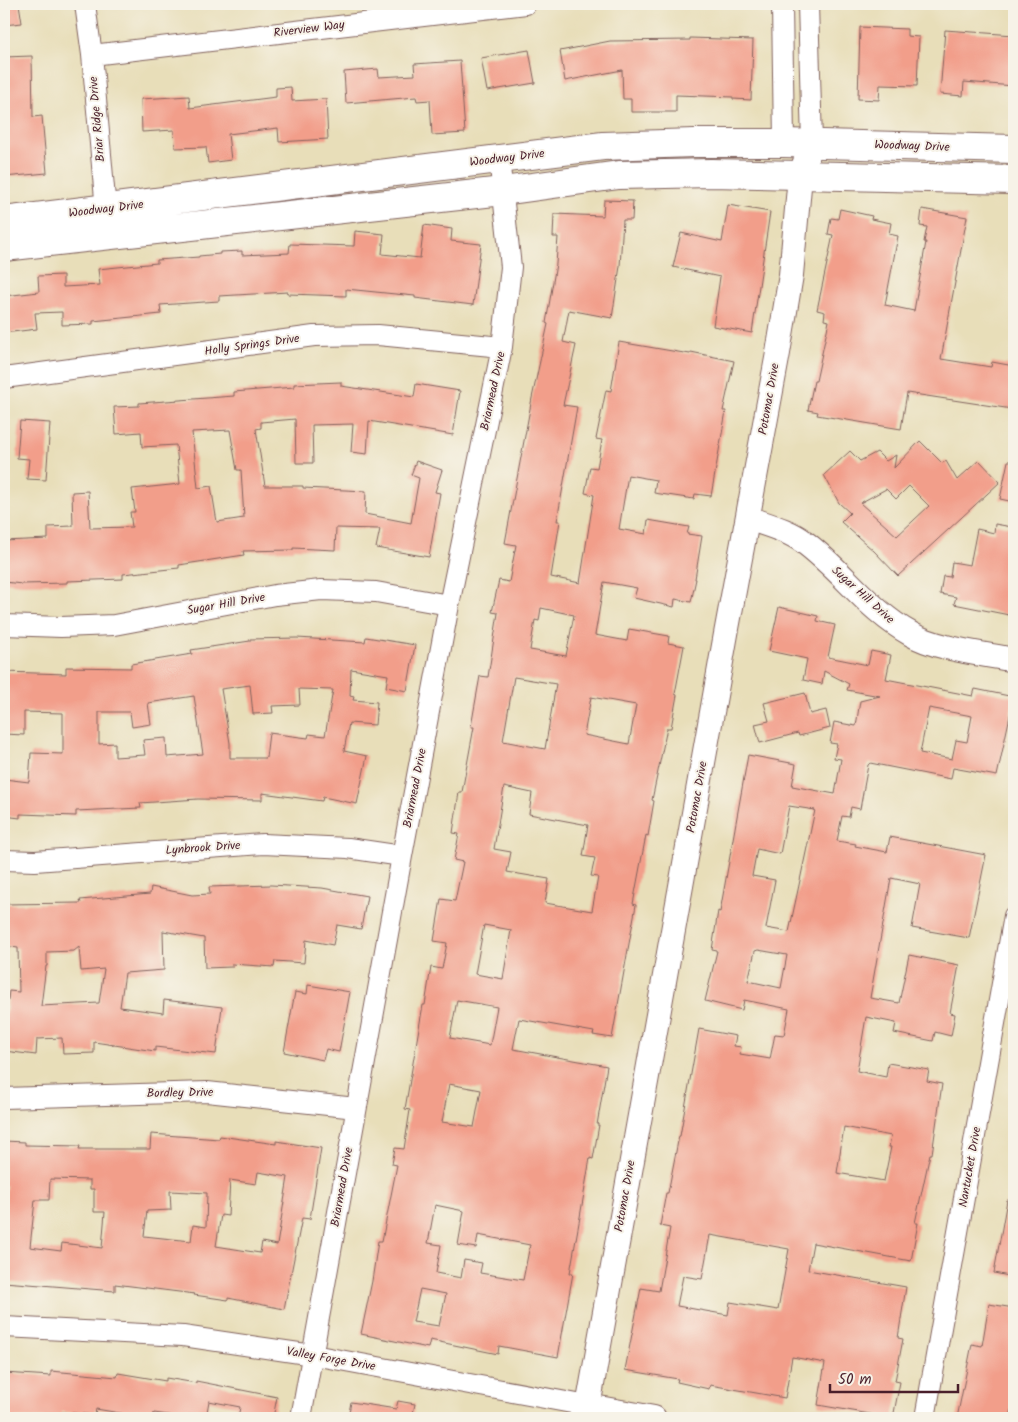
<svg xmlns="http://www.w3.org/2000/svg" width="1018" height="1422" font-family="Kalam,sans-serif">
	<style>
		.building { fill: #f29e8a; fill-rule: evenodd }
		.lines { fill: none; stroke-linecap: round; stroke-linejoin: round }
		.minor-casing { stroke: #81625d; stroke-width: 22 }
		.tertiary-casing { stroke: #81625d; stroke-width: 26 }
		.secondary-casing { stroke: #81625d; stroke-width: 30 }
		.minor { stroke: #fff; stroke-width: 20 }
		.tertiary { stroke: #fff; stroke-width: 24 }
		.secondary { stroke: #fff; stroke-width: 28 }
		.labels { text-anchor: middle; dominant-baseline: central; stroke-width: 4; stroke-linejoin: round; paint-order: stroke }
		.street-label { font-size: 12px; fill: #4a1f2b; stroke: #f7f3e8 }
	</style>
	<rect width="100%" height="100%" fill="#f7f3e8"/>
	<filter id="ink" filterUnits="userSpaceOnUse"><feTurbulence type="fractalNoise" baseFrequency=".02" numOctaves="2"/><feDisplacementMap in="SourceGraphic" scale="10" xChannelSelector="R" yChannelSelector="G"/><feConvolveMatrix kernelMatrix="1 2 1 2 8 2 1 2 1" color-interpolation-filters="sRGB"/></filter>
	<filter id="wash" filterUnits="userSpaceOnUse"><feTurbulence type="fractalNoise" baseFrequency=".0096" numOctaves="4" result="noise"/><feDisplacementMap in="SourceGraphic" scale="20" xChannelSelector="R" yChannelSelector="G"/><feGaussianBlur stdDeviation="1.12" result="paint"/><feColorMatrix in="noise" values="0 0 0 0 0 0 0 0 0 0 0 0 0 0 0 0 0 1.4 0 .05"/><feComposite in="paint" operator="in"/></filter>
	<g filter="url(#wash)">
		<rect width="100%" height="100%" fill="#e8deb9"/>
		<g id="blocks">
			<path class="building" d="M4,4H19L22,23L4,25Z
				M860,27L907,29V36L919,37L917,86L880,85L879,100L858,99Z
				M945,30L1014,35V86L964,82L963,96L940,94Z
				M690,38L753,40L751,100L733,99V97L676,95V112H631V99H623L622,70L565,81L560,51L610,41L690,40Z
				M529,50L535,83L487,91L481,58Z
				M32,56L33,117L42,116L47,173L4,177V57Z
				M460,61L465,133L432,135L430,100L417,101L416,97L346,103L344,72L378,69L379,77L415,75L414,64Z
				M291,87L292,101L326,99L328,139L279,142L278,128L228,134L231,160L208,163L206,147L175,148L174,130L142,132L141,99L189,96L190,108L276,97V88Z
				M604,200L633,201L632,220H623L620,266L612,318L569,310L563,342L576,345L563,405L577,407L557,521H560L551,577L580,583L594,495L585,493L590,467L597,468L602,440L596,439L606,390L611,391L619,342L690,354L691,352L734,361L723,411H726L711,496L695,494L694,499L654,493L656,480L628,475L619,529L646,534L648,520L689,527L687,534L702,536L695,579H696L691,602L675,599L674,607L634,598L637,588L604,582L595,635L627,641L629,629L669,636L668,643L684,646L675,694L677,695L671,728H667L652,800L654,801L648,836L646,835L633,904L636,905L612,1038L593,1035L594,1032L519,1019L513,1049L607,1066L597,1125H599L593,1159L590,1158L580,1217L570,1273H573L558,1357L499,1346L498,1354L430,1340L428,1348L361,1334L372,1281L378,1241H382L397,1165L392,1164L395,1148L404,1149L410,1110L405,1109L423,1005H425L431,967L442,969L447,943L434,941L441,899L455,901L463,862L454,860L459,834L453,833L459,792H462L474,727H471L480,676L488,677L498,613L492,612L499,580L509,582L516,545L505,543L532,398L548,324L546,323L556,264L558,237H553L554,214L603,216ZM541,608L574,615L566,656L530,650L535,620L539,621ZM514,677L556,684L545,749L503,741ZM591,697L636,705L629,744L584,735ZM504,787L532,793L529,814L588,825L583,856L595,858L591,876L598,877L592,911L545,903L549,879L507,872L511,852L494,849ZM484,925L511,930L503,979L475,974ZM457,1000L497,1007L490,1045L450,1038ZM449,1084L481,1090L474,1127L442,1122ZM435,1205L464,1211L458,1245L476,1248L478,1235L530,1245L523,1280L480,1273L482,1263L464,1260L461,1278L436,1273L441,1245L428,1243ZM420,1289L446,1294L439,1326L413,1322Z
				M728,205L770,212L752,333L713,326L720,277L673,267L681,233L722,242Z
				M840,209L872,216L871,219L891,223L889,234L898,236L885,305L914,311L926,242H924L927,227L920,226L922,209L967,217L941,359L991,367L992,362L1014,366V397L1012,409L907,393L901,429L817,415L818,412L808,410L814,381H816L829,321L824,320L825,312L817,310L833,235L828,234L831,218L838,219Z
				M424,225L452,229L451,241L481,244L473,305L415,298V296L346,289V296L288,294V292L219,296V301L160,305L161,314L93,321V324L62,325V312L35,313L37,329L4,333V296L39,292L38,276L63,275V287L100,285L98,269L157,263V260L199,257V256L220,254V252L242,251V255L289,253L290,244L354,246L355,231L384,234L382,254L420,258Z
				M341,382V386L414,397L416,384L460,391L453,435L369,421L367,454L351,452L353,424L312,425L313,463H296L295,419L261,422V428L256,429L265,486H303V488L366,491L365,514L411,523L419,478L411,475L416,461L442,470L435,492L440,493L429,557L376,548L380,529L336,528L335,550L293,548V550L243,551L244,555L179,565V568L123,574V579L67,581V583L22,584L4,582V541L48,539V527L73,526L72,492L88,491L90,528L132,527L130,512H135L132,489L180,484L176,445L142,447L141,432L116,434L114,407L139,406V403L234,396V392L294,387V384ZM230,430L237,470H241L244,518L217,522L211,486L198,488L192,432Z
				M20,421L50,423L46,480L27,479L29,459L17,458Z
				M920,441L942,463L946,461L957,480L979,460L1000,482L898,576L874,551L841,522L850,513L839,503L824,475L850,451L860,461L877,452L886,461L896,455L894,468ZM909,486L929,506L897,536L860,503L886,489L896,499Z
				M1008,461H1014V502L1000,499Z
				M995,524L1012,527L1011,536H1014V616L954,604L956,597L940,594L943,576L950,577L952,562L970,565L977,529L994,533Z
				M779,607L818,616L817,621L835,625L828,657L868,665L871,651L891,655L886,679L973,696L975,689L1014,697L997,776L953,768L951,779L870,763L868,765L860,809L851,807L849,817L842,816L837,841L856,844L855,846L887,852L890,837L986,855L969,938L912,928L920,884L891,878L870,998L899,1003L909,955L959,965L950,1013L955,1014L951,1036L935,1032L933,1041L894,1033L896,1023L866,1017L857,1071L886,1077L888,1063L929,1070L927,1081L942,1084L932,1154H930L915,1223H918L911,1261L813,1243L808,1270L906,1287L898,1338L903,1339L895,1381L900,1382L893,1418L818,1405L825,1363L792,1357L785,1398L710,1385L709,1389L677,1382L678,1379L625,1370L641,1288L659,1291L670,1228L660,1226L666,1193H668L679,1136H680L699,1029L736,1036L734,1046L741,1047L740,1054L770,1059L775,1034L784,1035L789,1009L744,1000L742,1010L705,1001L717,951L712,950L718,911L720,912L748,755L796,764L792,786L835,794L841,759L834,758L837,744L830,743L834,722L856,726L860,701L880,696L847,690L849,684L824,671L822,684L803,680L807,659L769,651ZM929,708L972,716L967,742L956,740L952,759L920,753ZM789,806L815,810L789,932L766,928L775,880L752,876L757,849L780,854ZM758,950L787,955L781,988L748,981L755,951ZM844,1127L891,1136L889,1147H891L884,1181L837,1173ZM710,1235L789,1249L778,1310L730,1302L728,1315L677,1306L683,1276L702,1279Z
				M366,637L415,645L407,691L386,687L388,675L351,669L350,696L354,697L353,700L377,702L375,725L349,723L344,751L367,756L357,804L323,797L322,801L262,793V800L198,799L140,803L141,808L76,811V816L20,814V818L4,816V779L29,782L31,753L63,754V713L24,712V735L4,734V672L66,674V667L131,668V664L192,654L191,650L250,641V639L297,638L365,642ZM250,685L253,714L273,713L272,706L300,705L299,689L333,690L325,736L309,734L308,738L269,733L266,758H230V743L221,689ZM194,696L203,754L167,757L166,738L143,740L145,755L115,757V743L99,744V712H130L132,727L151,724L148,703Z
				M805,693L810,714L826,710L830,728L799,736L798,733L760,743L755,724L769,721L764,703Z
				M271,885L322,888L367,896L361,929L337,925L333,945L306,940L304,963L275,961L274,967L232,964V967L205,968L204,938L163,931L164,970L125,973L120,1007L163,1013L164,1000L222,1007L216,1054L155,1047V1051L94,1042V1053L63,1054L62,1038L37,1039L36,1055L4,1051V1014L6,1015L9,991L19,992L18,948L4,946V904L81,903L80,900L150,894L151,887L192,895L210,894L209,887ZM79,947L81,971L104,969L99,1003L41,1006L46,966H47V952L74,951Z
				M308,985L350,992L339,1052L326,1049L323,1060L284,1052L295,992L307,994Z
				M151,1134L219,1139L220,1136L276,1144V1141L321,1148L310,1219L302,1218L284,1309L228,1298V1300L194,1295L195,1294L115,1284V1291L4,1282L7,1247L4,1246L6,1185H4V1141L25,1142V1145L80,1146L79,1149H150ZM258,1172L288,1177L277,1245L262,1242L260,1253L216,1246L221,1215L228,1216L230,1180L256,1184ZM50,1179L90,1180V1189H94V1212H105L102,1248L62,1243L61,1251L30,1247L35,1200H49ZM170,1191L207,1193L206,1227L193,1225L191,1241L144,1236L147,1211L171,1210Z
				M1007,1200L1014,1201V1277L994,1273Z
				M989,1304L1014,1308V1399L1010,1418H957L972,1344L982,1346Z
				M51,1371L117,1377L118,1373L166,1381V1378L196,1383V1381L277,1397L273,1418H238L240,1407L209,1401L206,1418H190L154,1413L153,1418H150L96,1409L95,1415L62,1412V1418H4V1373L51,1376Z
				M398,1401L415,1404L412,1418H348L351,1402L396,1409Z"/>
		</g>
	</g>
	<g filter="url(#ink)">
		<use href="#blocks" fill-opacity="0" stroke="#81625d" stroke-width="1"/>
		<g class="lines">
			<defs>
				<path id="minor" d="M85,4L92,55L107,221
					M782,4L784,143
					M808,4L812,143
					M92,55L526,4
					M4,378L314,336L378,335L502,347
					M4,625L61,627L114,625L275,595L321,590L376,592L449,605
					M4,860L35,861L263,844L348,848L402,856
					M4,1098L207,1092L356,1108
					M4,1327L183,1336L313,1355L588,1406
					M301,1418L402,856L449,605L502,347L511,267L499,158
					M925,1418L1014,916"/>
				<path id="tertiary" d="M748,518C767,525 788,530 804,542C842,570 869,611 911,634C936,649 985,654 1014,660
					M588,1406L654,1418
					M586,1418L726,634L778,353L791,275L800,176L812,143"/>
				<path id="secondary" d="M4,221L603,146L694,143H784L1014,149
					M4,247L503,191L619,175L711,173L1014,180"/>
			</defs>
			<use href="#minor" class="minor-casing"/>
			<use href="#tertiary" class="tertiary-casing"/>
			<use href="#secondary" class="secondary-casing"/>
			<use href="#minor" class="minor"/>
			<use href="#tertiary" class="tertiary"/>
			<use href="#secondary" class="secondary"/>
		</g>
	</g>
	<g class="labels">
		<g class="street-label">
			<text transform="translate(309 29) rotate(-7)">Riverview Way</text>
			<text transform="translate(97 119) rotate(-95)">Briar Ridge Drive</text>
			<text transform="translate(912 146) rotate(2)">Woodway Drive</text>
			<text transform="translate(507 158) rotate(-7)">Woodway Drive</text>
			<text transform="translate(106 209) rotate(-7)">Woodway Drive</text>
			<text transform="translate(252 345) rotate(-8)">Holly Springs Drive</text>
			<text transform="translate(493 391) rotate(-78)">Briarmead Drive</text>
			<text transform="translate(769 399) rotate(-80)">Potomac Drive</text>
			<text transform="translate(863 595) rotate(42)">Sugar Hill Drive</text>
			<text transform="translate(226 604) rotate(-10)">Sugar Hill Drive</text>
			<text transform="translate(415 788) rotate(-79)">Briarmead Drive</text>
			<text transform="translate(697 797) rotate(-80)">Potomac Drive</text>
			<text transform="translate(203 848) rotate(-4)">Lynbrook Drive</text>
			<text transform="translate(180 1093) rotate(-1)">Bordley Drive</text>
			<text transform="translate(970 1167) rotate(-80)">Nantucket Drive</text>
			<text transform="translate(342 1187) rotate(-80)">Briarmead Drive</text>
			<text transform="translate(625 1196) rotate(-80)">Potomac Drive</text>
			<text transform="translate(331 1359) rotate(10)">Valley Forge Drive</text>
		</g>
	</g>
	<rect width="1018" height="1422" fill="none" stroke="#f7f3e8" stroke-width="20"/>
	<path d="M830 1384v8h128v-8" fill="none" stroke="#4a1f2b" stroke-width="2.5"/>
	<text x="838" y="1384" font-size="15" fill="#4a1f2b" stroke="#f7f3e8" stroke-width="4" paint-order="stroke">50 m</text>
</svg>
